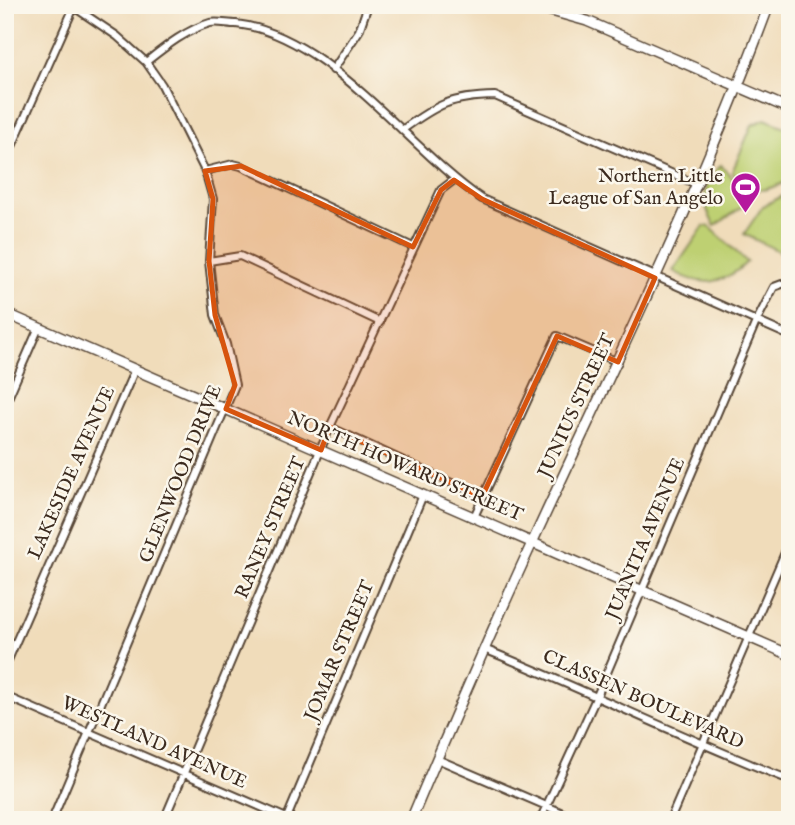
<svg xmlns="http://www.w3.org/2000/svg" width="795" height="825" font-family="'IM FELL English',serif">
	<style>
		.green { fill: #bed072; stroke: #7c7d48; stroke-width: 2 }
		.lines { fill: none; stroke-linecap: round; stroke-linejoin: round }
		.street-casing { stroke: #564535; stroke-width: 10 }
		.secondary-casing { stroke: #564535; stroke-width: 12 }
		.street { stroke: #fff; stroke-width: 6 }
		.secondary { stroke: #fff; stroke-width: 9 }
		.marked { fill: #d7540e; fill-opacity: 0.2; stroke: #d7540e; stroke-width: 5; stroke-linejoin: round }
		.labels { text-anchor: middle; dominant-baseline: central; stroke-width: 5; stroke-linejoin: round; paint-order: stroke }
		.poi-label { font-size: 19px; fill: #3b2a1e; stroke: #fbf7ec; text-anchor: end }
		.street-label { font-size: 19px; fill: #3b2a1e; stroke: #fbf7ec }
	</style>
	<rect width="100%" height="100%" fill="#fbf7ec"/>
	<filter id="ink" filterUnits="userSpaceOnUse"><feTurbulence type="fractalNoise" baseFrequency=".0143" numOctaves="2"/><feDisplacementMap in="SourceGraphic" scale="14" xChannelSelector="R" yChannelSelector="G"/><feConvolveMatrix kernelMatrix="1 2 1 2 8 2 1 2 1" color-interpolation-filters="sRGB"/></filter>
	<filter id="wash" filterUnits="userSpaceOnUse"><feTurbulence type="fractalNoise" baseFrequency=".00686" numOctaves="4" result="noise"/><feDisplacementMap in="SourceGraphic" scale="28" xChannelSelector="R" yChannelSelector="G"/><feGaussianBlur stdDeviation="1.57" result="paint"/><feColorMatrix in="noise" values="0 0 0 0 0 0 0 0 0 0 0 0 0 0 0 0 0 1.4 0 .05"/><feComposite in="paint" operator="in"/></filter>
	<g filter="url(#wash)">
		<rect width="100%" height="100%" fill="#f0dcba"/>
		<path class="green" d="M765,119L790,129V180C763,193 750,196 732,172L752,125Z
			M721,165L747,195L746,204L715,226C701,204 702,183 721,165Z
			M790,192V257L744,234L763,206Z
			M704,226H709L747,262C724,285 702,288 673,271Z"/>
	</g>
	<g filter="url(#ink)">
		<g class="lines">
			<defs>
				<path id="street" d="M146,62C165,47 186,30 210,23C217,21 228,24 236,24C329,34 407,148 482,199L790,336
					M333,70L359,31L368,5
					M402,130C438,104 450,97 495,96L696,184
					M5,162L75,5
					M205,171L233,164L241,166L413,247
					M209,261L240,256L380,322
					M5,405L39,327
					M330,427L482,497
					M474,517L557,336L618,362
					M484,649C587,690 686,740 790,780
					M5,667L135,369
					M5,696L291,820
					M437,759L579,820
					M52,820L235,385L226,344L215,315L209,261L213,199L205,171L162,85L146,62L117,36L74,7
					M164,820L330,427L441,190L454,180
					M286,820L423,495
					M540,820L597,696L756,322L774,287L790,281
					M670,820L790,541"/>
				<path id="secondary" d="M530,5L587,21L790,109
					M5,313L790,655
					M411,820C450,727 490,634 532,543C614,365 701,189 769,5"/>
			</defs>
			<use href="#street" class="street-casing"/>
			<use href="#secondary" class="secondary-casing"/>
			<use href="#street" class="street"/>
			<use href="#secondary" class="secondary"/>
		</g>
	</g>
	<path class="marked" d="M241,166L413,247L441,190L454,180L482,199L655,278L618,362L557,336L482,497L330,427L321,450L226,409L235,385L215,315L209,261L213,199L205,171Z"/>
	<defs>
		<symbol id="stadium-pin" viewBox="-11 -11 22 30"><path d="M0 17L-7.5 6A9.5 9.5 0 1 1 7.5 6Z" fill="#b5179e" stroke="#fbf7ec"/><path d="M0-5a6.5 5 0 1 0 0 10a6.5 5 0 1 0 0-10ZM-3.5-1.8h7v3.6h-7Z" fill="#fff"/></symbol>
	</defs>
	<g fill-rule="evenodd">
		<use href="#stadium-pin" x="728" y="170" width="35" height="47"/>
	</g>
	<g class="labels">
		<g class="poi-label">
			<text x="723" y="177">Northern Little<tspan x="723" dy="22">League of San Angelo</tspan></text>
		</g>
		<g class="street-label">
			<text transform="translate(577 406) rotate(-65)">JUNIUS STREET</text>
			<text transform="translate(405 467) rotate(23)">NORTH HOWARD STREET</text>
			<text transform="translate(72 473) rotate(-66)">LAKESIDE AVENUE</text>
			<text transform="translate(181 474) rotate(-68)">GLENWOOD DRIVE</text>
			<text transform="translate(271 528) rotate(-67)">RANEY STREET</text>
			<text transform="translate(646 539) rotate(-67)">JUANITA AVENUE</text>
			<text transform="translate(340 651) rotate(-67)">JOMAR STREET</text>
			<text transform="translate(643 700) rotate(24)">CLASSEN BOULEVARD</text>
			<text transform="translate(154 743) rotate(24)">WESTLAND AVENUE</text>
		</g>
	</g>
	<rect width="795" height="825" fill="none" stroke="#fbf7ec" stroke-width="28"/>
</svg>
